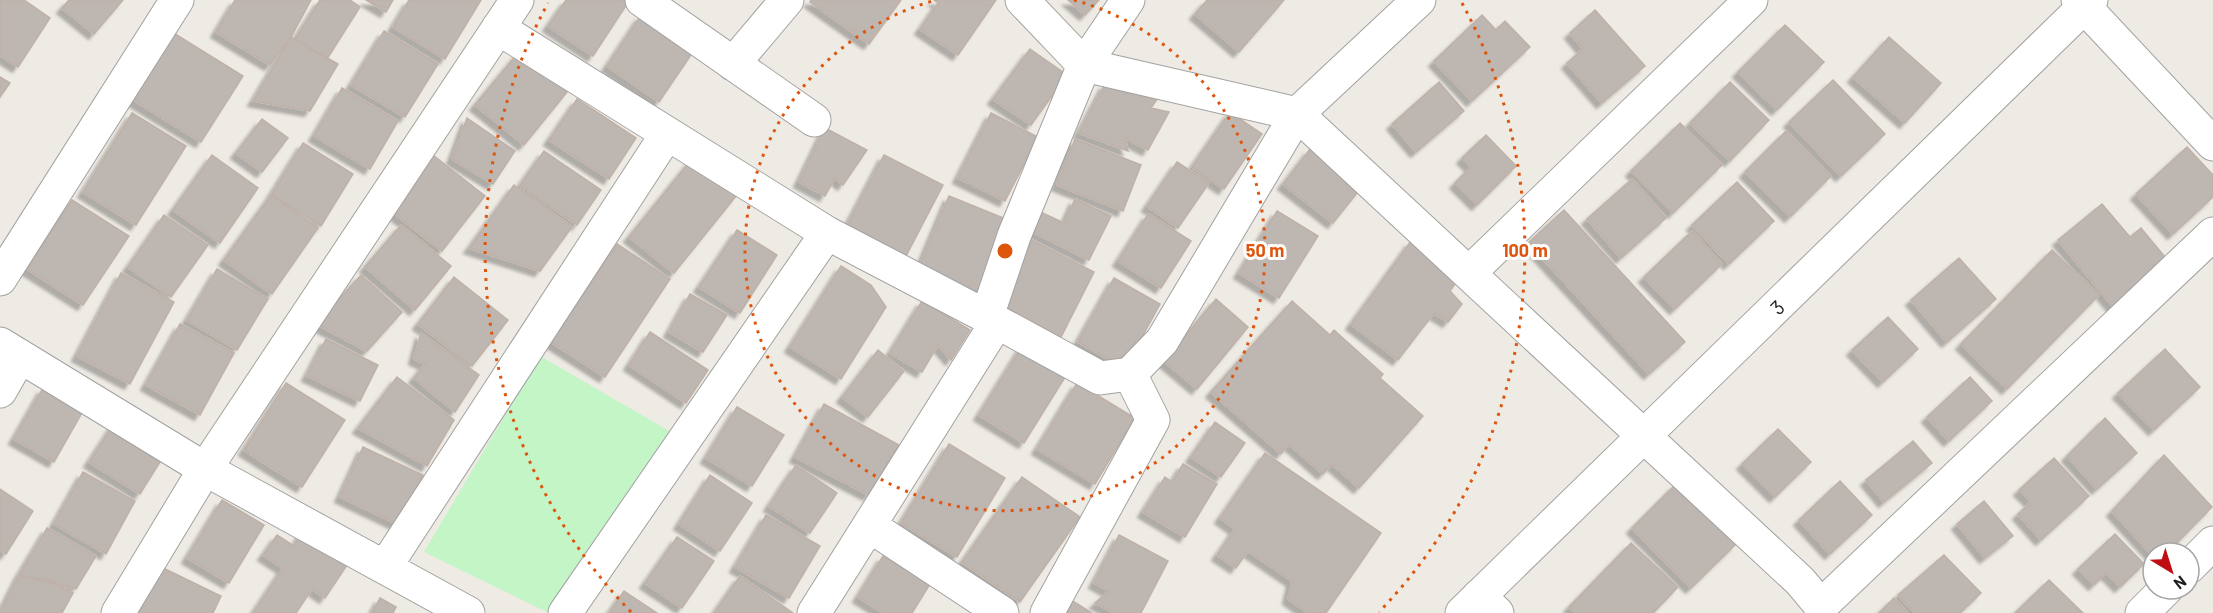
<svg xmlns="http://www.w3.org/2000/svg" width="2213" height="613" font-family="Barlow,sans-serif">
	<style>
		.park { fill: #c4f5c6 }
		.building { fill: #beb6b1; stroke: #bfb1a8; stroke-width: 1.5; filter: url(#shadow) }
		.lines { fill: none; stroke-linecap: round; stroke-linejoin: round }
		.minor-casing { stroke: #a2a2a2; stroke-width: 35 }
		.tertiary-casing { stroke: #a2a2a2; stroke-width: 35 }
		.minor { stroke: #fff; stroke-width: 33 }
		.tertiary { stroke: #fff; stroke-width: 33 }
		.ring { fill: none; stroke: #de560d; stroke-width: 3; stroke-dasharray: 3 6 }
		.labels { text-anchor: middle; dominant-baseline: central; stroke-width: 6; stroke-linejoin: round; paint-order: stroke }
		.street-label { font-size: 20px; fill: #1e1e1e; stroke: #fff }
		.centre { fill: #de560d; stroke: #fff; stroke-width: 3 }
		.ring-label { font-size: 18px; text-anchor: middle; font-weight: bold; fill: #de560d; stroke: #fff; stroke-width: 6; stroke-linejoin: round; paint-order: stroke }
	</style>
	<defs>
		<filter id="shadow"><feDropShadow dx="-5.5" dy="5.5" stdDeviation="1.5" flood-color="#0004"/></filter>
	</defs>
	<rect width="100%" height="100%" fill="#eeeae4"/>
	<path class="park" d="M540,356L671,432L549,613L424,552Z"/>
	<path class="building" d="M0,0H24L50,18L18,67L0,55Z
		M69,0H123L94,34L62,8Z
		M235,0H311L291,37L270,65L216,32Z
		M320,0H350L360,7L327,59L295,39Z
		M366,0H393L386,12Z
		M409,0H481L445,59L393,27Z
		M566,0H627L629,1L593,56L548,26Z
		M811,0H901L869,44L810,2Z
		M811,0H901L869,44L810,2Z
		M934,0H996L958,55L920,29L938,3Z
		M1068,0H1099L1085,15Z
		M1207,0H1284L1239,52L1195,14Z
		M1595,10L1645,66L1602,103L1567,63L1583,49L1570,33Z
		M641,15L693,52L659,102L607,66Z
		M1482,15L1496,30L1505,21L1530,47L1472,101L1434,61Z
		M1785,25L1824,62L1777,110L1738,72Z
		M167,29L243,76L201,142L125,95Z
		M384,31L438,64L405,117L351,85Z
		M291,37L338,64L310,111L253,101Z
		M1889,37L1941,83L1905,123L1853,77Z
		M1030,49L1067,75L1031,125L993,99Z
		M518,53L567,92L524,145L475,105Z
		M0,77L10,83L0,97Z
		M1833,80L1885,134L1841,176L1789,122Z
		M1439,82L1464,111L1416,152L1392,124Z
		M1730,82L1769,120L1730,161L1690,123Z
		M1142,83L1161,93L1151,108L1169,112L1148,150L1125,138L1128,151L1079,133L1105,84L1133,95Z
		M342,88L398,121L370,169L314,136Z
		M577,99L636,138L609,179L549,140Z
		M1230,112L1262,134L1224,189L1192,167Z
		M132,113L186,146L136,225L83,192Z
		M991,113L1038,137L1005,201L958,178Z
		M467,118L515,151L493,184L452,159Z
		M262,119L288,138L262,172L236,153Z
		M1680,123L1722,165L1673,213L1631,171Z
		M825,128L867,150L843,185L835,178L825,196L799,182Z
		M1786,131L1831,176L1790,217L1745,172Z
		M1486,135L1516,166L1477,205L1455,183L1471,167L1462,158Z
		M1075,139L1141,165L1123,211L1057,185Z
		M303,143L353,174L321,226L271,195Z
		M2187,147L2213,175V197L2173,234L2136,194Z
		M1310,149L1360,189L1333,223L1283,184Z
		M544,151L601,190L577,225L520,185Z
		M212,155L258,188L220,243L173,210Z
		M433,155L485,196L442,251L390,210Z
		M884,155L943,185L905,258L846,228Z
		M691,160L736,196L674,273L629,237Z
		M1177,162L1209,183L1178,228L1147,206Z
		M1632,179L1666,218L1621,258L1587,219Z
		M1737,182L1774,221L1729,264L1692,225Z
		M514,185L572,227L540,271L469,248Z
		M271,195L318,228L272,294L224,260Z
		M949,196L1013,222L983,294L919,268Z
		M1075,199L1111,216L1089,260L1027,229L1036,210L1064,223Z
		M72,200L129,236L83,305L27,269Z
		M2102,204L2130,237L2141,228L2170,263L2114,308L2058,240Z
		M1564,210L1685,342L1649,374L1528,243Z
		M1277,211L1318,236L1279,298L1239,273Z
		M1148,214L1191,241L1161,288L1118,261Z
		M164,215L208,245L171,297L128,267Z
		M401,225L451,266L415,310L365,267Z
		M737,230L777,255L740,313L699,287Z
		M1692,231L1722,264L1675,309L1644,277Z
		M1032,240L1094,272L1060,339L997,307Z
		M1411,241L1460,276L1450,291L1462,304L1448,322L1434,313L1398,360L1351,324Z
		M617,244L670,279L605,377L551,342Z
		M2052,250L2099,295L2007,389L1961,344Z
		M1959,258L1996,299L1947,342L1911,300Z
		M841,266L871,285L886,307L841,379L790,347Z
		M217,269L268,299L237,350L187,320Z
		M121,273L174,302L130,384L77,356Z
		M361,275L402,312L367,351L316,324Z
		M454,277L508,320L472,366L418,324Z
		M1114,278L1160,304L1125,368L1078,342Z
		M690,294L727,315L703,352L669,332Z
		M1216,299L1248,327L1197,389L1164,361Z
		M922,301L970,330L951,360L938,345L922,372L890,353Z
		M1292,301L1330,335L1334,330L1383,374L1380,378L1423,416L1359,488L1332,464L1323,474L1289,444L1281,454L1211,392Z
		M1888,317L1918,349L1883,382L1852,350Z
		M180,324L234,353L200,415L146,385Z
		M650,332L708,370L686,403L629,365Z
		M421,333L479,375L455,412L414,378L425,364L414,359Z
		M326,339L378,365L360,401L307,376Z
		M1022,346L1067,374L1024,443L979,415Z
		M2165,349L2200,387L2154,430L2118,393Z
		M878,350L904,371L868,417L842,397Z
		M397,377L454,420L427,466L358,428Z
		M1970,377L1992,401L1949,441L1927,417Z
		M286,383L345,420L302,487L244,450Z
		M1077,383L1135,418L1095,484L1037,449Z
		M43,388L83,411L54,462L14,439Z
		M824,404L899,445L869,495L795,457Z
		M737,407L784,435L752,486L706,458Z
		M2105,418L2137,453L2097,489L2067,456Z
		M115,422L165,454L140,494L89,462Z
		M1215,422L1245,443L1221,477L1191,457Z
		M1778,429L1811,462L1775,497L1742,464Z
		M1913,441L1932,463L1884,502L1866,480Z
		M949,444L1005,478L957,557L901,523Z
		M363,447L423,475L399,525L340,497Z
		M1265,453L1381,533L1326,613H1308L1288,599L1292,581L1248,551L1236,568L1217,555L1235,529L1220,518Z
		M2164,455L2212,507L2167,553H2153V556L2112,511Z
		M2054,458L2089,496L2041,540L2018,514L2031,502L2019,490Z
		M1183,464L1217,484L1185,537L1143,512L1165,477L1172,482Z
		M796,465L837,493L810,533L769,506Z
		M83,472L135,501L106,554L54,524Z
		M710,475L752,503L720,551L679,524Z
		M1022,477L1080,517L1020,602L962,562Z
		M1840,481L1872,515L1830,554L1799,520Z
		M1676,484L1736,544L1691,588L1632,528Z
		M0,489L33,511L6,554L0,550Z
		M222,500L264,525L229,583L187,558Z
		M1984,501L2013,536L1985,558L1957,524Z
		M766,515L820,546L789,598L735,567Z
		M47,528L96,556L76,589L19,575Z
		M302,532L349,562L325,598L312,589L296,613H253L283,568L263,555L277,535L294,546Z
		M2115,534L2144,564L2120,587L2106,573L2094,585L2078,569Z
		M1119,535L1168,561L1141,613H1115L1095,603L1109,591L1094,583Z
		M677,537L714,561L682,608L645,583Z
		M1631,543L1678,587L1653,613H1576L1569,607Z
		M1944,555L1981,593L1960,613H1915L1898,595Z
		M883,556L930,584L912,613H883L858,597Z
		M161,567L221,596L213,613H139Z
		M19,575L49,580L73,593L62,613H0Z
		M740,576L793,613H714Z
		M2049,580L2083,613H2015Z
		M624,591L657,613H609Z
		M380,598L396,607L393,613H372Z
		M1894,598L1908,613H1879Z
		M1071,600L1092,613H1063Z"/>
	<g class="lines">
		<defs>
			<path id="minor" d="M642,0L814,120
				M1022,0L1084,65L1297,114L1800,581L1821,606V613
				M498,28L827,233L997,322L1100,378L1130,374L1162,341L1297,114L1419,0
				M733,64L787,0
				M1469,273L1751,0
				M0,279L177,0
				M987,316L1014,236L1084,65L1128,0
				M0,344L205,469L468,613
				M0,391L20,356
				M870,526L1002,613
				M385,567L667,134
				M1479,596L1497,613
				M1821,606L2213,234
				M118,613L205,469L517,0
				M565,613L827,233
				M814,613L997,322
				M1047,613L1153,420L1130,374"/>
			<path id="tertiary" d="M2078,0L2213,144
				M2189,567L2213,543
				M1462,613L2091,0
				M2142,613L2166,589"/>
		</defs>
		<use href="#minor" class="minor-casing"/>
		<use href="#tertiary" class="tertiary-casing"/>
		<use href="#minor" class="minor"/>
		<use href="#tertiary" class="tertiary"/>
	</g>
	<g class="ring">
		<path d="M1074 0A260 260 0 1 1 936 0"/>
		<path d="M631 612A520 520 0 0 1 548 3M1462 3A520 520 0 0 1 1379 612"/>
	</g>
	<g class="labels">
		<g class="street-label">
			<text transform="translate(1777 307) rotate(-44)">3</text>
		</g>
	</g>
	<circle cx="1005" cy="251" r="9" class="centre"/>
	<g class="ring-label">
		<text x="1265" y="257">50 m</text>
		<text x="1525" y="257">100 m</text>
	</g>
	<g transform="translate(2171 571) rotate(142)"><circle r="28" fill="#ffffff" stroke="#a5a5a5" stroke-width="1.5"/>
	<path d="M0-4.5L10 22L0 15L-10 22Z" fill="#be0e13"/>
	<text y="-9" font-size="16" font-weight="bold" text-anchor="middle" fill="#1e1e1e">N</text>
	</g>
</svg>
